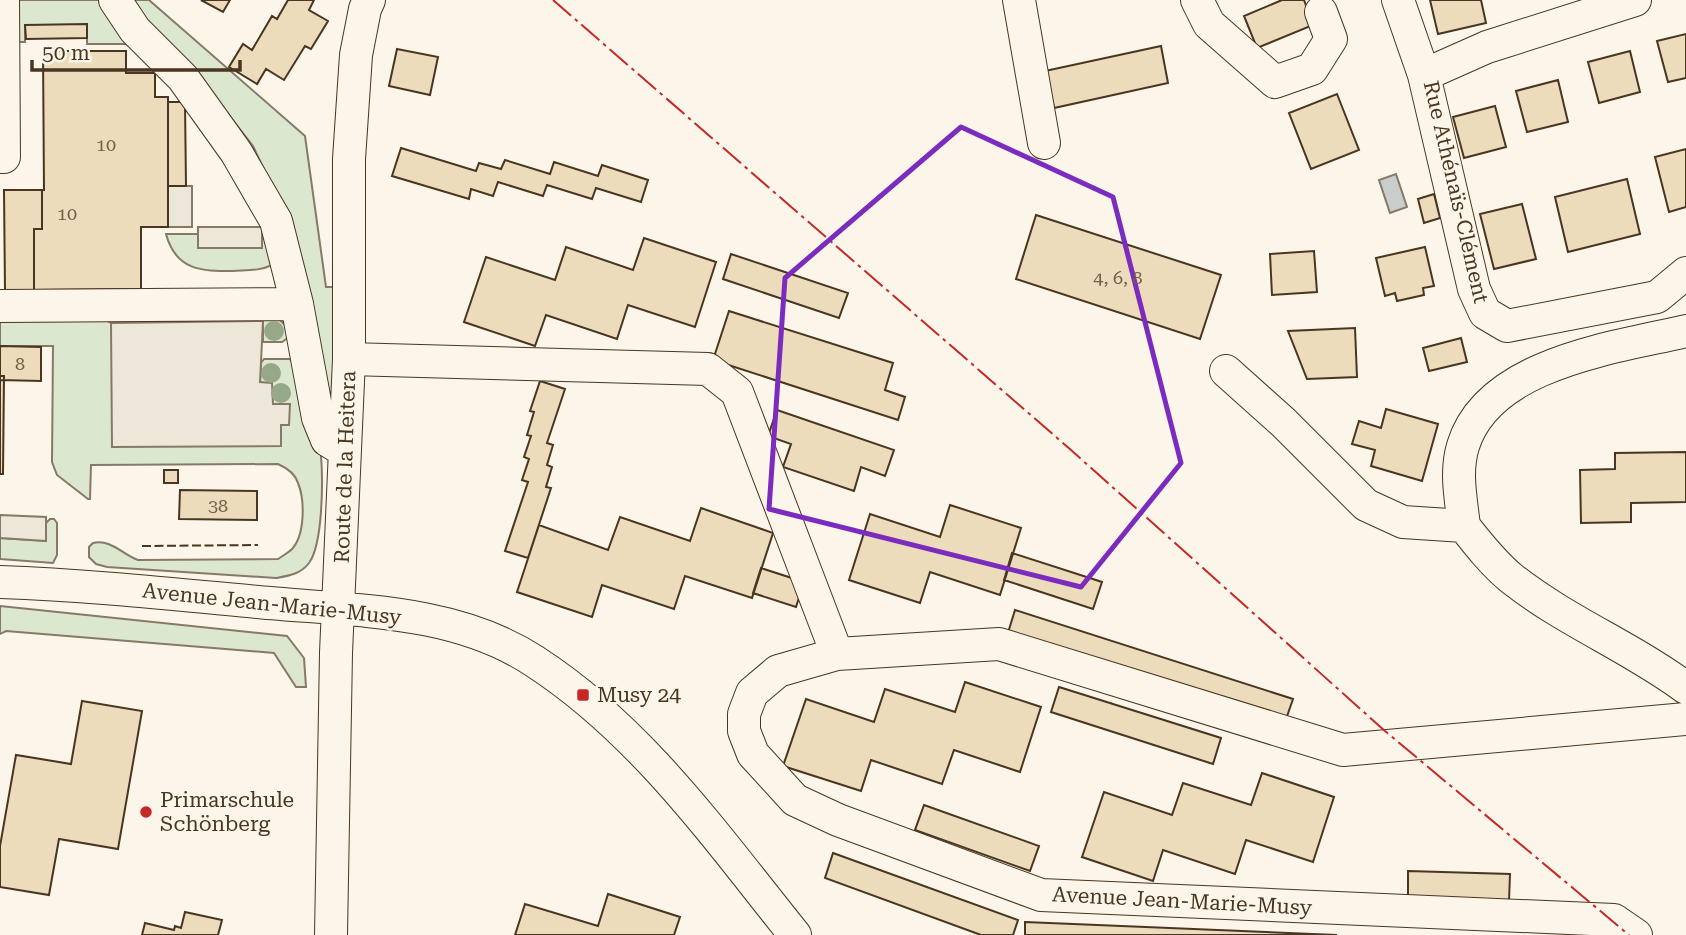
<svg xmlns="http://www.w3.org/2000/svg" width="1686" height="935" font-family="'Roboto Serif',serif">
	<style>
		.green { fill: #dce7d0; stroke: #887966; stroke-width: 2 }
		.parking { fill: #ede7d9; stroke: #887966; stroke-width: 2 }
		.water { fill: #c9cecd; stroke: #887966; stroke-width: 2 }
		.building { fill: #ecdcbc; stroke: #4a3520; stroke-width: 2 }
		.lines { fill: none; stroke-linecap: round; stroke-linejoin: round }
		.minor-casing { stroke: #4a3520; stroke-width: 34 }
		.minor { stroke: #fbf6e9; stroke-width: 32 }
		.fence { stroke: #4a3520; stroke-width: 2; stroke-dasharray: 9 3.5; stroke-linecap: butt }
		.power { stroke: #c62828; stroke-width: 2; stroke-dasharray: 24 5 3.5 5; stroke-linecap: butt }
		.tree { fill: #96a887 }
		.marked { fill: none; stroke: #7b2cbf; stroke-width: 5; stroke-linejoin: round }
		.poi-dot { fill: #c62828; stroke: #fbf6e9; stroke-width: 2.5 }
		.labels { text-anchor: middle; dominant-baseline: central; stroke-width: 5; stroke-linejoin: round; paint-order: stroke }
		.number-label { font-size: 18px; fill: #725f47 }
		.street-label { font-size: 21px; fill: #4a3520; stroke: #fbf6e9 }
		.poi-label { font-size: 21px; fill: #4a3520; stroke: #fbf6e9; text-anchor: start }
	</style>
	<rect width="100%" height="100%" fill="#fbf6e9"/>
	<path class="green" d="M18,0H104L136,44H87V25L25,26V42H19Z
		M126,0H149L305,136L326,287H335L333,403L330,402L290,225L253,146L191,67Z
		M262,227L272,265C260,271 247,270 233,271C202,271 176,271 166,234H198V248H262Z
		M0,315L146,317V323H111L281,425L289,404H273L260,383L261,363L264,359H290L296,366C303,391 319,432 321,456C323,480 323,544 309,563C301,574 288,576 276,578L107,567L96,564L89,557V547L93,543C111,539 122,554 138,560L278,559C282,556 288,553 292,549C305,535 305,500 298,483C295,473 287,468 278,464L91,465L90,499H88L57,475L52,462L53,346H0Z
		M156,317L279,319L286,326L289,337L282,342H263V321L156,322Z
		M50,519H54L57,523V555L53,563L0,559V538L45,541L46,523Z
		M0,606L287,636L304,658L306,687H296L274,653L6,631L0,634Z"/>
	<path class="parking" d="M168,186H192V227H168Z
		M198,227H262V248H198Z
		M263,321L260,382L272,383L273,404H290L289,425H281V446L112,447L111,323Z
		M0,515L46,517V541L0,538Z"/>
	<path class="water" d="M1396,174L1407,207L1390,213L1379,180Z"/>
	<path class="building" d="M201,0H230L223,12Z
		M288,0H314L309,10L328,21L311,49L305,46L284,80L266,69L257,84L229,67L243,44L252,50L272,16L277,19Z
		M1282,0H1304L1313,25L1257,48L1244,16Z
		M1430,0H1481L1486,23L1438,34Z
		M87,24V38L26,39L25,25Z
		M1686,34V78L1668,82L1657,41Z
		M1161,46L1168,83L1054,108L1045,71Z
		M397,49L438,57L430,95L389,86Z
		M43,51H126V73H155V97H168V227H141V289L34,290V229H42V190H44Z
		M1630,51L1640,92L1599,103L1588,62Z
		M1558,80L1568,122L1527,132L1516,91Z
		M1337,94L1359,150L1311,169L1289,113Z
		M168,102H185L186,186H168Z
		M1495,106L1506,147L1464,158L1453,117Z
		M401,148L476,171L479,163L501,169L505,160L550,174L554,162L598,176L602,165L648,180L641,202L596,188L592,199L547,185L543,196L498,182L493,196L471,189L469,199L392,176Z
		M1686,149V207L1669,212L1655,157Z
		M1627,179L1640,234L1568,252L1555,197Z
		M4,190H42V229H34V290H5Z
		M1434,194L1440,218L1424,223L1418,199Z
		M1522,204L1536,259L1494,269L1480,214Z
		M1036,215L1221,275L1200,339L1016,279Z
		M644,238L716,262L695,327L628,305L617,339L546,315L535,346L464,322L486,257L555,280L566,247L633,270Z
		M1425,247L1434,286L1423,288L1424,295L1397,301L1395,293L1385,296L1376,258Z
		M1314,251L1317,292L1272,295L1270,254Z
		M731,254L848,293L839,318L723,279Z
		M729,311L893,363L885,390L905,397L898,420L713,360Z
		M1355,328L1357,377L1307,379L1288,331Z
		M1461,338L1467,362L1429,371L1423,348Z
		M0,346L41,347V381L0,380Z
		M0,376H4L3,474H0Z
		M540,381L565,389L547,443L553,445L547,465L552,467L546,487L551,488L528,558L505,551L528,482L522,480L529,459L524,457L531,436L527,435L534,412L530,411Z
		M1386,409L1438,424L1422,481L1371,466L1375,450L1352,444L1359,421L1381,428Z
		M777,410L894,450L885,476L861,467L854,491L783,467L791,444L768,436Z
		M1686,452V502L1631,503V522L1581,523L1580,470L1615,469V453Z
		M164,470H178V483H164Z
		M180,490L257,491V520L179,519Z
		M950,505L1021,528L1000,595L930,572L920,603L849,580L870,514L940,537Z
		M701,508L773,533L752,598L685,576L674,609L602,585L592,617L517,592L539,525L608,550L620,517L690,541Z
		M1012,553L1102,582L1093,609L1004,580Z
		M761,568L804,582L796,607L753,593Z
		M1015,610L1293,699L1284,725L1007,636Z
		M965,682L1041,707L1020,772L954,750L942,784L871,760L861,791L783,766L806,699L874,722L885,689L955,712Z
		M1059,687L1221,738L1213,764L1051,712Z
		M82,701L142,711L118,849L59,839L49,895L0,887V846L16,755L71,764Z
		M1262,773L1334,797L1313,862L1246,840L1235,874L1163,850L1153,881L1082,857L1104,792L1172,815L1183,783L1251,805Z
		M924,805L1039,846L1030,871L915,830Z
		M833,853L1018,920L1013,935H981L825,878Z
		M1408,871L1510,874L1509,901L1408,898Z
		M608,894L680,917L674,935H515L525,904L598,926Z
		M185,912L222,920L218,935H142L145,923L174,930L175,926L181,928Z
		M1025,922L1337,935H1025Z"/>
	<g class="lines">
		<defs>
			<path id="minor" d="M115,0L135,30L183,78L236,152L276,221L297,304L318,418L327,440L345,451
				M1019,0L1044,143
				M1197,0L1209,24L1275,82L1312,69L1331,39L1321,12
				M1398,0L1424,75
				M1635,0L1487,47L1424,75L1474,289L1485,313L1507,326L1657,297L1686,273
				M0,157H4L3,0
				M0,306L297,304
				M349,359L708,369L737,392L837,654L999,644L1343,750L1686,719
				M1226,371L1283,422L1366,505L1403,522L1464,526C1478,544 1493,563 1511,578C1565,621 1631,647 1686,688
				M1464,526C1461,499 1455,472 1463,446C1488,363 1614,348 1686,331
				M0,582C86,585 172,594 258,602C350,611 453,608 534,661C641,730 716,837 795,935
				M837,654L778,671L752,693L744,714V731L753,754L795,800L838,820L1041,895L1614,920L1636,935
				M331,935L336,653L349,359V159L356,55L365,9L369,0"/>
		</defs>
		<use href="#minor" class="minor-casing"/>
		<use href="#minor" class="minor"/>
		<path class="fence" d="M142,546L258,545"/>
		<path class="power" d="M553,0L1071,450L1385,731L1629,935"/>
	</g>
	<g class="tree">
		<circle cx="274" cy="331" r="10"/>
		<circle cx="271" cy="373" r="10"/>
		<circle cx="281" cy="393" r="10"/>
	</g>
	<path class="marked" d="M961,127L1113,197L1181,463L1081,587L769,509L785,278Z"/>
	<g class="poi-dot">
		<rect x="576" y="688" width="14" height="14" rx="3.5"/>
		<circle cx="146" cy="812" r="7"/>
	</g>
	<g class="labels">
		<g class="number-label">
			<text x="106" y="144">10</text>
			<text x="67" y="213">10</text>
			<text x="1118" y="277">4, 6, 8</text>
			<text x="20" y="363">8</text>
			<text x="218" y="505">38</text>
		</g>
		<g class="street-label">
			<text transform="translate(1456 192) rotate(77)">Rue Athénaïs-Clément</text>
			<text transform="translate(345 467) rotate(-88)">Route de la Heitera</text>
			<text transform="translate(272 604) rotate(6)">Avenue Jean-Marie-Musy</text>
			<text transform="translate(1182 901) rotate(3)">Avenue Jean-Marie-Musy</text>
		</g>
		<g class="poi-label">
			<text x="597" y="695">Musy 24</text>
			<text x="160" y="800">Primarschule<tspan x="160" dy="24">Schönberg</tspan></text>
		</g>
	</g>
	<path d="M32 60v10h208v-10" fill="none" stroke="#4a3520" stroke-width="3.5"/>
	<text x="42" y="60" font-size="21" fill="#4a3520" stroke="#fbf6e9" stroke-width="5" paint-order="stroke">50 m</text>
</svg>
